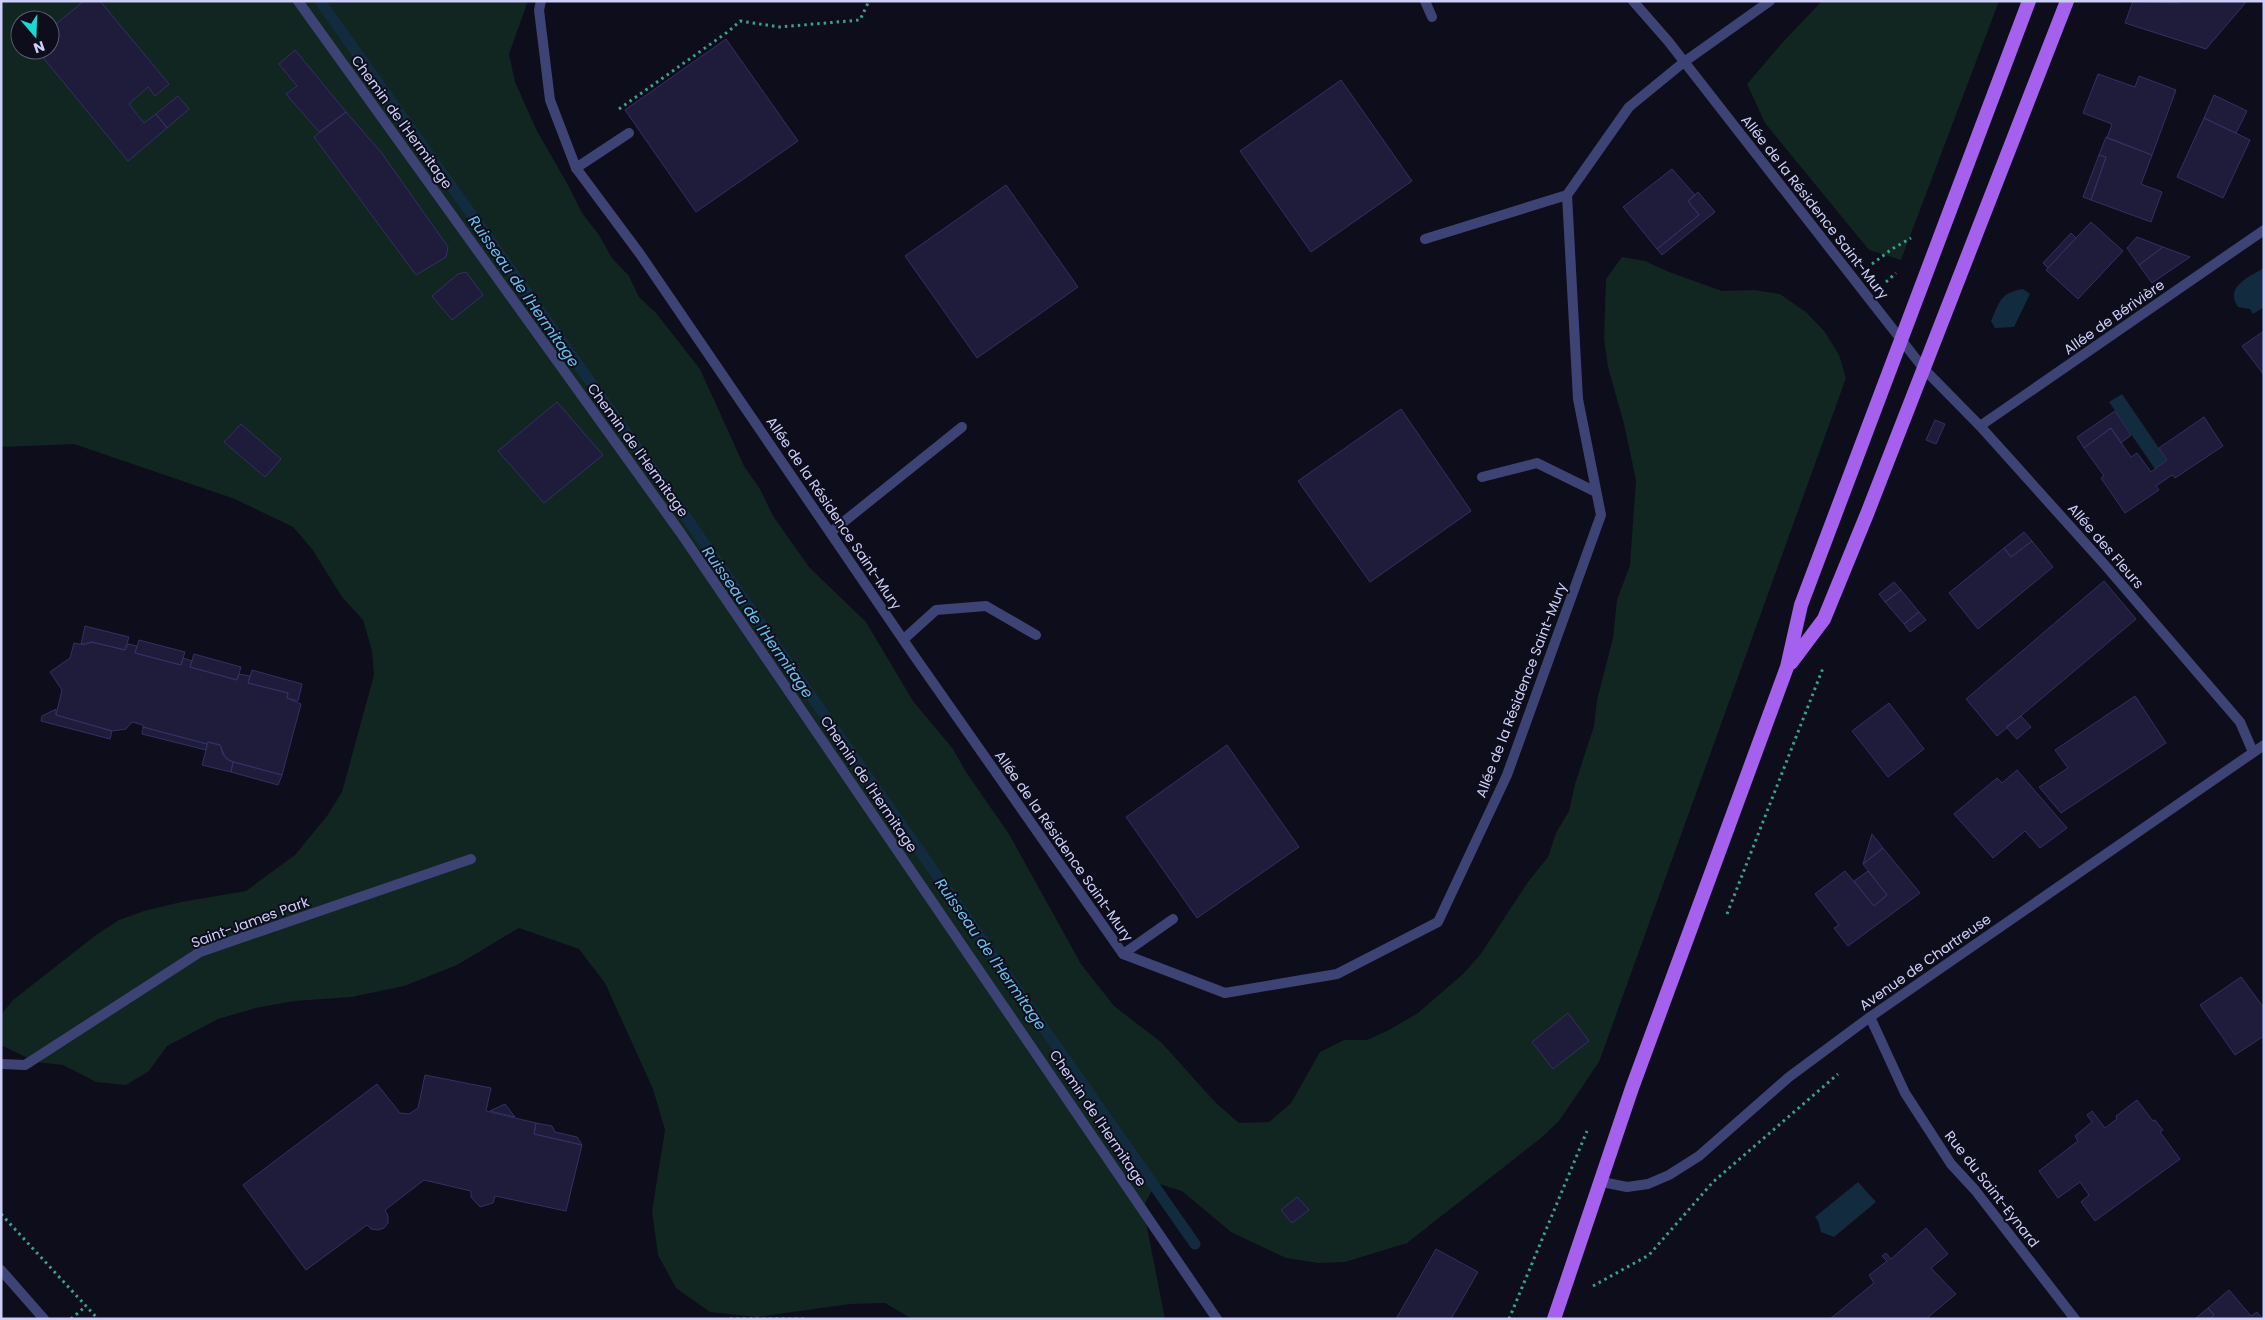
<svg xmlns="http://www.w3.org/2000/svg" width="2265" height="1320" font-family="Poppins,sans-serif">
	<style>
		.green { fill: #112521; fill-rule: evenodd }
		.water { fill: #122b3f }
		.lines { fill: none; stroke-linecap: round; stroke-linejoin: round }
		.stream { stroke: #122b3f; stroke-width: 11 }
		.building { fill: #1e1c3a; stroke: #333064 }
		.path { stroke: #3aa18c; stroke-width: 3; stroke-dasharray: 2.5 4; stroke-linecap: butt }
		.service { stroke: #3e4375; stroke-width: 10 }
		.minor { stroke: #3e4375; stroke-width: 10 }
		.tertiary { stroke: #3e4375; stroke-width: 10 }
		.primary { stroke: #a561ed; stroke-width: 14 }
		.labels { text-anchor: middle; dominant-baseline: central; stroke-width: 4; stroke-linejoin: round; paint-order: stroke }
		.street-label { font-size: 14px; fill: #cdcff9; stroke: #0e0d1b }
		.water-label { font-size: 15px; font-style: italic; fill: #67c2ee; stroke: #0e0d1b }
	</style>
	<rect width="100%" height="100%" fill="#0e0d1b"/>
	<path class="green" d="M1,1H528L509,54L515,82L537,131L568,185L582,213L599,235L612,258L629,276L639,297L656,313L700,369L744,466L760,489L773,516L809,567L866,622L913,701L953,749L966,772L1009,834L1081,964L1114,1006L1161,1042L1215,1102L1239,1123L1269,1122L1291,1103L1320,1052L1344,1040H1367L1389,1030L1418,1013L1463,974L1480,955L1528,882L1548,857L1556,833L1569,811L1575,784L1594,726L1597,700L1613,638L1617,600L1630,565L1636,480L1624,424L1608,367L1604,339L1606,279L1622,257L1645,261L1669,272L1722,291L1754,290L1780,294L1807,313L1825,332L1839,355L1846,378L1599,1062L1559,1121L1541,1138L1407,1243L1345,1262L1319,1263L1286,1258L1231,1232L1182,1191L1156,1183L1143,1207L1165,1319H912L885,1303L850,1304L757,1317L710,1312L676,1288L658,1255L652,1211L665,1130L653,1089L605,983L579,949L519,928L457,965L404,986L351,997L294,1001L256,1008L218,1019L167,1046L149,1071L126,1085L96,1082L63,1065L36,1062L1,1045V1015L13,1000L96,935L119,920L144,911L181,902L246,891L295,855L327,816L342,792L374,675L372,651L363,620L342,597L312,549L293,527L235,499L74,444L1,447ZM20,20H50V50H20Z
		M1822,1H1999L1901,260L1869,250L1765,123L1747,84L1783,42Z"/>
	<path class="water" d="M2264,268V307L2253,314L2250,309L2238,307C2224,287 2249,277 2264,268Z
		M2023,289L2030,294L2014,327L1995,328L1991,321C2000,301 2000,293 2023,289Z
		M2122,394L2167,460L2155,469L2109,402Z
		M1858,1182L1876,1202L1834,1237L1821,1232L1818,1221L1815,1217Z"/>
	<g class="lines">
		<path class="stream" d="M320,1L653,470L1195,1244"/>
	</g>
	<path class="building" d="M84,1H100L169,84L155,96L148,87L129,104L144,123L156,114L167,128L128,161L37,50H50V29Z
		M2133,1L2178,3L2180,1H2247L2206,49L2125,23Z
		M726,39L798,141L696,212L625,110Z
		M295,50L346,112L319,132L286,94L297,86L279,64Z
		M2098,74L2135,87L2139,76L2176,90L2152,155L2107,138L2112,124L2083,113Z
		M1341,80L1412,181L1311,252L1240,151Z
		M2214,95L2247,111L2236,133L2204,118Z
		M178,96L189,109L167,128L156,114Z
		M346,112L381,152L448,247L446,257L416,275L314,137Z
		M2204,118L2250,140L2223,198L2177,177Z
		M2106,137L2152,155L2141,184L2162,192L2151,222L2091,200L2106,157L2099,155Z
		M2099,155L2106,157L2091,200L2083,197Z
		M1672,169L1695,195L1688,201L1699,215L1657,249L1623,207Z
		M1006,185L1078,287L977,358L905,256Z
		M1698,192L1715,212L1662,255L1657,249L1699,215L1688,201Z
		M2091,222L2123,251L2078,299L2046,270Z
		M2071,233L2076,238L2048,268L2043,263Z
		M2137,237L2163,247L2139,265L2127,248Z
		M2163,247L2190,257L2152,283L2139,265Z
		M466,272L483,295L452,320L432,296L458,274Z
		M2264,331V375L2242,346Z
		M557,402L603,455L544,503L498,451Z
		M1401,409L1471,511L1370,582L1298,481Z
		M2115,411L2131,435L2121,443L2111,428L2084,448L2077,437Z
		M2204,417L2223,446L2175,478L2172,475L2156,486L2159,490L2125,513L2101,478L2104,476L2084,448L2111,428L2131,457L2137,453L2151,472L2167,460L2159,448Z
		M1935,420L1945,424L1936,444L1926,440Z
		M241,424L281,459L265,477L224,442Z
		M2024,532L2032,541L2011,557L2004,548Z
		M2032,541L2053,567L1978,629L1949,593L2004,548L2011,557Z
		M2104,581L2136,619L1997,736L1966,699Z
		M1894,582L1901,590L1885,602L1879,594Z
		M1901,590L1919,612L1904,624L1885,602Z
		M1919,612L1926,620L1910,632L1904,624Z
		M85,626L129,637L125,650L92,642L81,644Z
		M139,640L185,652L181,665L135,653Z
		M92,642L125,650L128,644L137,646L135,653L181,665L183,658L192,661L190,667L237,680L239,674L250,676L248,683L288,693L287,698L301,704L282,775L231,761L223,755L220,745L208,742L207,744L143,727V725L132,722L126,729L112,731L56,715L62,690L50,672L70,658L74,643L84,645Z
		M194,654L241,667L237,680L190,667Z
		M252,670L302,684L298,701L287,698L288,693L248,683Z
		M2135,696L2166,743L2061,813L2039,787L2068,768L2055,750Z
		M1889,703L1924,749L1888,777L1852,731Z
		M56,709V715L112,731L110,739L41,721L42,716Z
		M2021,716L2031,727L2017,739L2006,727Z
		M143,727L207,744L206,750L142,734Z
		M208,742L220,745L226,759L233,762L231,772L202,765Z
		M1227,745L1299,847L1197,918L1126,817Z
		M233,762L282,775L278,785L231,772Z
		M2017,770L2067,828L2040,848L2025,831L1993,858L1954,814L1997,778L2002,783Z
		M1872,834L1883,848L1863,864Z
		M1883,848L1920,893L1848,946L1834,928L1839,925L1815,894L1845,871L1874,906L1887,895L1863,864Z
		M1868,871L1887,895L1874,906L1854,881Z
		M2241,977L2264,1008V1036L2235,1055L2200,1005Z
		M1568,1013L1589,1041L1553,1069L1532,1042Z
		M425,1075L491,1088L486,1111L536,1123L534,1134L582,1145L566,1211L495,1196L493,1203L480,1207L471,1197V1191L424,1180L385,1210L388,1216V1223L384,1228L378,1230L371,1229L367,1225L306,1270L243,1185L377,1084L400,1113L409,1114L418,1108Z
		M2137,1100L2153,1121L2155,1120L2163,1130L2160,1132L2180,1159L2095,1221L2081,1202L2089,1195L2080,1182L2058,1198L2039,1171L2078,1141L2075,1136L2092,1122L2087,1115L2092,1111L2105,1128L2117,1119L2116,1116Z
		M505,1104L515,1117L490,1111Z
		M536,1123L552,1126L555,1132L577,1137L582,1145L534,1134Z
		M1297,1197L1309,1210L1292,1223L1281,1210Z
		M1926,1228L1948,1254L1931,1268L1956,1294L1926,1319H1830L1874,1283L1869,1275L1887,1261L1882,1256L1886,1253L1891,1259Z
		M1436,1249L1478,1272L1451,1319H1396Z
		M2229,1290L2251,1316L2257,1312L2263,1319H2210L2214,1315L2208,1308Z
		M2208,1308L2214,1315L2210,1319H2195Z"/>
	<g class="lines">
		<path class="path" d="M619,109L729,31L740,21L780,27L860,20L869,1
			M1872,264L1892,249L1911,238
			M1886,282L1896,273
			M1727,914L1823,668
			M1,1214L98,1319
			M1593,1286L1649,1255L1713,1182L1838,1074
			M71,1319L86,1306
			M730,1319H804
			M1509,1319L1587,1131"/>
		<path class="service" d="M1425,1L1432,17
			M576,168L629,133
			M1482,477L1537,463L1596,492
			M904,639L936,610L986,606L1036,635
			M1123,954L1173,919
			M1,1064L25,1065L200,952L471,859"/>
		<path class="minor" d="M298,1L680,532L1217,1319
			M541,1L539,10L550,100L576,168L640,254L915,657L1123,954L1225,993L1337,974L1438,922L1507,775L1601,515L1578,399L1567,195L1629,107L1684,62L1770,1
			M1633,1L1668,41L1924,369L1980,426L2104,564L2240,722L2253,752
			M1425,239L1567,195
			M1980,426L2264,230
			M831,532L962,427
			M1870,1017L1905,1093L1951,1164L1975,1190L2075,1319"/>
		<path class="tertiary" d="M1602,1182L1627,1187L1648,1184L1669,1175L1699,1156L1789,1077L1870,1017L2264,745
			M1,1270L44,1319"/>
		<path class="primary" d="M1791,663L1824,619L1867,514L2067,1
			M1554,1319L1632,1088L1787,667L1801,605L2029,1"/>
	</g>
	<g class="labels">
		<g class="street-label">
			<text transform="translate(402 122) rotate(54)">Chemin de l'Hermitage</text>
			<text transform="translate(1815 207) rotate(52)">Allée de la Résidence Saint-Mury</text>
			<text transform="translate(2114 317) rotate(-35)">Allée de Bérivière</text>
			<text transform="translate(638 450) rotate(54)">Chemin de l'Hermitage</text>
			<text transform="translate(834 513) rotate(56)">Allée de la Résidence Saint-Mury</text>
			<text transform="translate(2106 546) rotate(49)">Allée des Fleurs</text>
			<text transform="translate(1521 690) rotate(-69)">Allée de la Résidence Saint-Mury</text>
			<text transform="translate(869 784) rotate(56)">Chemin de l'Hermitage</text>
			<text transform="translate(1064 846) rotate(55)">Allée de la Résidence Saint-Mury</text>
			<text transform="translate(250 922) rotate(-20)">Saint-James Park</text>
			<text transform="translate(1925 962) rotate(-35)">Avenue de Chartreuse</text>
			<text transform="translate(1098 1118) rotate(56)">Chemin de l'Hermitage</text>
			<text transform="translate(1992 1189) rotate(52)">Rue du Saint-Eynard</text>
		</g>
		<g class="water-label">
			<text transform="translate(524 291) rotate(55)">Ruisseau de l'Hermitage</text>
			<text transform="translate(758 622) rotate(55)">Ruisseau de l'Hermitage</text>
			<text transform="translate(991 954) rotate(55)">Ruisseau de l'Hermitage</text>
		</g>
	</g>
	<rect width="2265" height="1320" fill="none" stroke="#cdcff9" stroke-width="5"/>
	<g transform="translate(35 35) rotate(161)"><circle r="24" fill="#0e0d1b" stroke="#5a5b74"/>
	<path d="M0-4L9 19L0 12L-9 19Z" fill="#19dad2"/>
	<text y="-8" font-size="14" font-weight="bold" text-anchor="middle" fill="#cdcff9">N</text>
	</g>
</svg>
